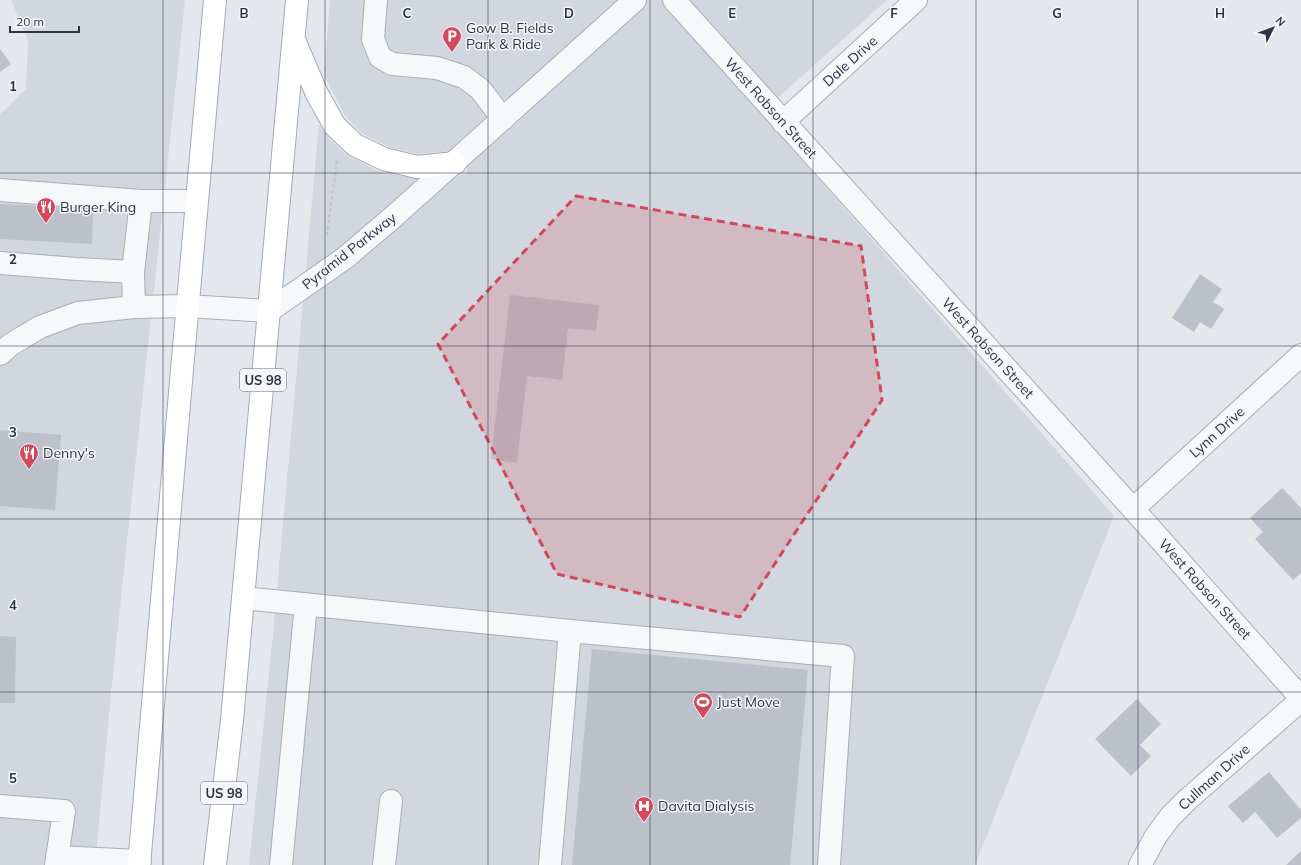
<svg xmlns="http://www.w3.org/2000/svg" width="1301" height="865" font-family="Mulish,sans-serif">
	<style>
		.built { fill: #d2d6de }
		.building { fill: #bbc0ca }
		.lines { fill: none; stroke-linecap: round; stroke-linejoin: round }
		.minor-casing { stroke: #a9aeb7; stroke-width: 24 }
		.major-casing { stroke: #a3abb8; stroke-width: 24 }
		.path { stroke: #c2c5cb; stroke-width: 2.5; stroke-dasharray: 3 3; stroke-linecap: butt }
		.minor { stroke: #f7f8fa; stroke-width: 22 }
		.major { stroke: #fff; stroke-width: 22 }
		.marked { fill: #d1495b; fill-opacity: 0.2; stroke: #d1495b; stroke-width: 3; stroke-dasharray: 8 5; stroke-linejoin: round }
		.grid { fill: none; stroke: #2b3445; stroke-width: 1; stroke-opacity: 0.55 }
		.labels { text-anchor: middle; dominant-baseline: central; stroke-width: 3; stroke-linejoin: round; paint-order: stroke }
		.shield { fill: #f4f6f9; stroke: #676e7b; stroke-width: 1 }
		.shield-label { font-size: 13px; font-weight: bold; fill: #2b3445 }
		.poi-label { font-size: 14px; fill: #2b3445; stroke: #f4f6f9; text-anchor: start }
		.street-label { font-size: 14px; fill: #2b3445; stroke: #f4f6f9 }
		.grid-label { font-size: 13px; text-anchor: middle; font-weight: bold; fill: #2b3445; stroke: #f4f6f9; stroke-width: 3; stroke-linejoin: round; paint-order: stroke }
	</style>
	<rect width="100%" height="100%" fill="#e4e7ec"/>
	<path class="built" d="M11,0H185L113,673L95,865H0V114L26,89L28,41Z
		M330,0H887L761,113L1114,516L975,865H249L273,635L319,124L326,135L345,154L380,172L417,179L467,174V149L419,154L389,147L363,134L346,117L324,75Z"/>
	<path class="building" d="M0,49L11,64L0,72Z
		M0,204L93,209L92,244L0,239Z
		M1200,274L1222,289L1213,302L1224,309L1211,329L1200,322L1194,332L1172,318Z
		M510,295L599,305L596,331L568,328L562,380L527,376L517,463L491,459Z
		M0,430L61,435L55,510L0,506Z
		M1282,488L1301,508V573L1293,580L1255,539L1263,532L1250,518Z
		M0,636L16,637L15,703H0Z
		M592,649L808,670L790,865H572Z
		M1137,699L1161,724L1140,745L1151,756L1131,776L1095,739Z
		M1269,772L1301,810V818L1277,838L1255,812L1243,823L1228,806Z
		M1301,851V865H1286Z"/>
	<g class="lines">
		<defs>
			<path id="minor" d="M376,0L373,39L380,57L392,64L437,68L464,77L480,89L503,119
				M674,0L1133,509L1301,698
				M783,122L916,0
				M0,190L141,201L133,272L134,307
				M141,201H196
				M0,263L77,269L133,272
				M0,354L10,345L40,327L78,313L134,307L187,306L269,311L345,258L392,218L635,0
				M1133,509L1301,355
				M243,598L570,631L550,865
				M570,631L843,656L829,865
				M0,806L64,811L56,865
				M57,857L140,861
				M281,865L306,604
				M384,865L391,801
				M1140,865L1156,836L1170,817L1187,800L1301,700"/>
			<path id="major" d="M295,42L317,94L335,126L355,145L384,159L417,167L455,163
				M139,865L184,347L215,0
				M215,865L232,720L297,0"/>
		</defs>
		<use href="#minor" class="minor-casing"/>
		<use href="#major" class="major-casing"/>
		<path class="path" d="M327,235L337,160"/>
		<use href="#minor" class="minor"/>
		<use href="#major" class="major"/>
	</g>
	<path class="marked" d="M576,196L861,246L882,400L740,617L557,574L438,344Z"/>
	<path class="grid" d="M163,0V865M325,0V865M488,0V865M650,0V865M813,0V865M976,0V865M1138,0V865M0,173H1301M0,346H1301M0,519H1301M0,692H1301"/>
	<defs>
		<symbol id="parking-pin" viewBox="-11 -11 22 30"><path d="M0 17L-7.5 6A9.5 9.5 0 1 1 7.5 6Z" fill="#d1495b" stroke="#f4f6f9"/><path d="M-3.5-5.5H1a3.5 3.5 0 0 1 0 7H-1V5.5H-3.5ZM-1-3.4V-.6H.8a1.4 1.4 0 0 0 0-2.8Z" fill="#fff"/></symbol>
		<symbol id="restaurant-pin" viewBox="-11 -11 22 30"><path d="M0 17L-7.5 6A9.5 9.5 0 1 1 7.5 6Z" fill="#d1495b" stroke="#f4f6f9"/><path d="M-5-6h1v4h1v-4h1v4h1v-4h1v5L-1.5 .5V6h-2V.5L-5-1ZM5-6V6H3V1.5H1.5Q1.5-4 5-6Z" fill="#fff"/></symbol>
		<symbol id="stadium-pin" viewBox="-11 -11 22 30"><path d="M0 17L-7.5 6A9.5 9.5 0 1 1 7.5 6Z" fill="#d1495b" stroke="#f4f6f9"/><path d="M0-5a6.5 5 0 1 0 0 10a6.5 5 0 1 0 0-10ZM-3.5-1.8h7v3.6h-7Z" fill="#fff"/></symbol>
		<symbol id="hospital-pin" viewBox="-11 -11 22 30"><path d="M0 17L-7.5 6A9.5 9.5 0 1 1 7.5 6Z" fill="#d1495b" stroke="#f4f6f9"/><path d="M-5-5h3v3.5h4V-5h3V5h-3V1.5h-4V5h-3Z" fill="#fff"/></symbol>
	</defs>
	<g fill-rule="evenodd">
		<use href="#parking-pin" x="441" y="25" width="22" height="30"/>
		<use href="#restaurant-pin" x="35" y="196" width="22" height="30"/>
		<use href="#restaurant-pin" x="18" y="442" width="22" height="30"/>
		<use href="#stadium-pin" x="692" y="691" width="22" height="30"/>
		<use href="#hospital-pin" x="633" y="795" width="22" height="30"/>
	</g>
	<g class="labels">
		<g class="shield">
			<rect x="240" y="369" width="46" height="22" rx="3"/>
			<rect x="201" y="782" width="46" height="22" rx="3"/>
		</g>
		<g class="shield-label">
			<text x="263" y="380">US 98</text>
			<text x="224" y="793">US 98</text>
		</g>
		<g class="poi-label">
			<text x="466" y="28">Gow B. Fields<tspan x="466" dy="16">Park &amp; Ride</tspan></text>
			<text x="60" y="207">Burger King</text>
			<text x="43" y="453">Denny's</text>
			<text x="717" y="702">Just Move</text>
			<text x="658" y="806">Davita Dialysis</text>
		</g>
		<g class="street-label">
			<text transform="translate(850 61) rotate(-42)">Dale Drive</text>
			<text transform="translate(771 108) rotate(48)">West Robson Street</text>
			<text transform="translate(349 251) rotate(-38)">Pyramid Parkway</text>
			<text transform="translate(988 348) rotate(48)">West Robson Street</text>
			<text transform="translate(1217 432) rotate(-42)">Lynn Drive</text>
			<text transform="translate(1205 589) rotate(48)">West Robson Street</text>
			<text transform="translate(1214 777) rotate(-42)">Cullman Drive</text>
		</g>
	</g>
	<g class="grid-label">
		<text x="244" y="18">B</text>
		<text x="407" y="18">C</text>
		<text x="569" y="18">D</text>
		<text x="732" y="18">E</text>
		<text x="894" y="18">F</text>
		<text x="1057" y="18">G</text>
		<text x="1220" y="18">H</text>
		<text x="13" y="91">1</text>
		<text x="13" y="264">2</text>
		<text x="13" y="437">3</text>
		<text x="13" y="610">4</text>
		<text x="13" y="783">5</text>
	</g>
	<g transform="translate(1273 28) rotate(48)" stroke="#f4f6f9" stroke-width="3" paint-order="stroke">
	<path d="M0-3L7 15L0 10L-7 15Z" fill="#2b3445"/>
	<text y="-6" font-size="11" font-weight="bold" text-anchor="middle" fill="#2b3445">N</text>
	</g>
	<path d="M10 26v6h69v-6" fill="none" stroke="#2b3445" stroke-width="2"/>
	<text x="16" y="26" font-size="12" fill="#2b3445" stroke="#f4f6f9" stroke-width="3" paint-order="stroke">20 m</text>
</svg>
